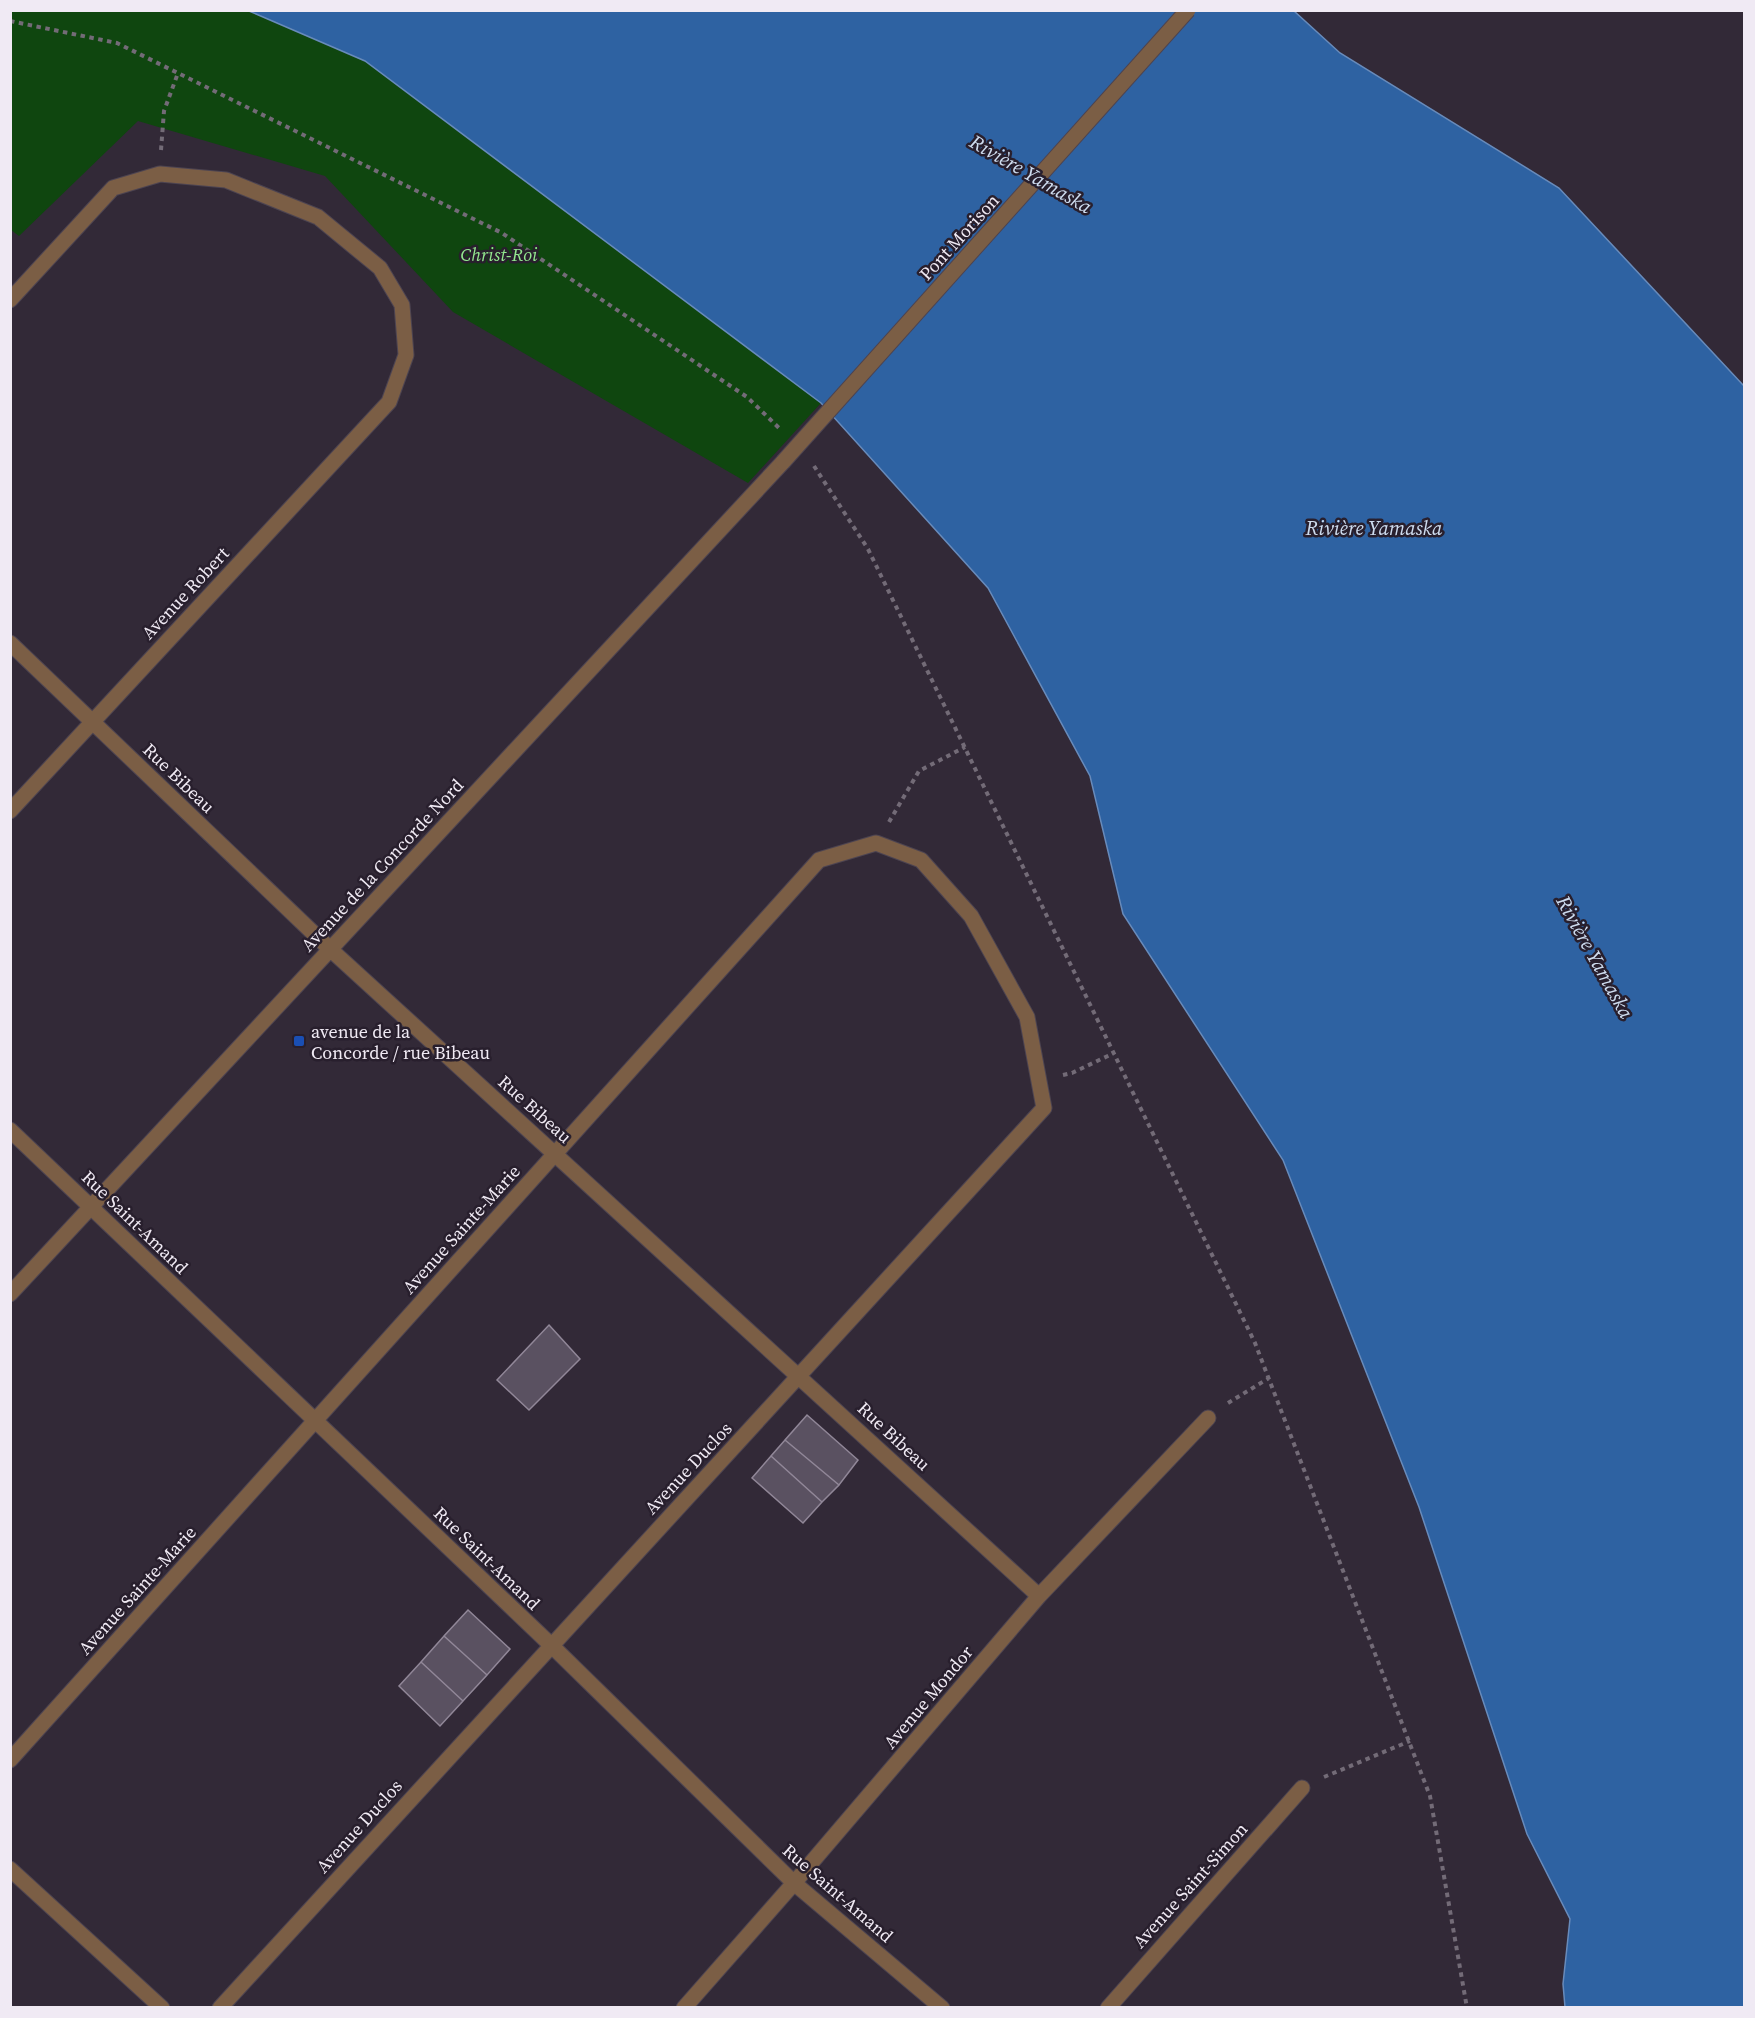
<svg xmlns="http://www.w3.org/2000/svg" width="1755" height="2018" font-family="'Source Serif 4',serif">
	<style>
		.green { fill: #0f460f }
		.water { fill: #2e62a2; stroke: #688bbb; stroke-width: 1.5 }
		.building { fill: #5a5161; stroke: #918798; stroke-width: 1.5 }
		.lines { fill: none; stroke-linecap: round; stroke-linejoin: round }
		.minor-casing { stroke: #4d4451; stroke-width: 17 }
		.path { stroke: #736b77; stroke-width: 4; stroke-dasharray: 4.5 4.5; stroke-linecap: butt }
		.minor { stroke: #7b5e45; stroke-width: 15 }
		.minor-bridge-casing { stroke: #4d4451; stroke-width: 17; stroke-linecap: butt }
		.minor-bridge { stroke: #7b5e45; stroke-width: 15 }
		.transit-dot { fill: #1a4fb4; stroke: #281f2d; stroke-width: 2 }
		.labels { text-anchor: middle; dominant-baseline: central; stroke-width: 5; stroke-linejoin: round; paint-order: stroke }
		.street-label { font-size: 18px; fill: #f0eaf4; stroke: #281f2d }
		.park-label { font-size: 18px; font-style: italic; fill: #93e88f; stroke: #281f2d }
		.poi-label { font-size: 18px; fill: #f0eaf4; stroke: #281f2d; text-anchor: start }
		.water-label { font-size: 20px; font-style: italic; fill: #cedcef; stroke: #281f2d }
	</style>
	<rect width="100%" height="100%" fill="#322937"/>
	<path class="green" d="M11,11H249L365,61L821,403L748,483L453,312L325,176L138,121L19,236L11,230Z"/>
	<path class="water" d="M249,11H1294L1340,53L1559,188L1744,386V2007H1565L1563,1984L1570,1919L1527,1834L1419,1507L1283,1160L1123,914L1090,776L988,588L821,403L365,61Z"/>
	<path class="building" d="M549,1325L580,1359L529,1410L497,1380Z
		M807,1415L858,1460L839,1485L785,1440Z
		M785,1440L839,1485L822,1502L771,1456Z
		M771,1456L822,1502L803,1523L752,1478Z
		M468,1610L510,1649L487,1675L444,1636Z
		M444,1636L487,1675L463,1701L421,1662Z
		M421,1662L463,1701L440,1726L399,1686Z"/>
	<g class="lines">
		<defs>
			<path id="minor" d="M10,300L113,188L160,174L226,180L318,217L380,268L402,305L406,355L389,402L10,811
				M10,643L330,949L1039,1596
				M10,1130L552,1646L794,1883L942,2008
				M10,1294L783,462
				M10,1760L819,860L876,843L921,860L971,916L1027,1017L1044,1108L220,2008
				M10,1869L162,2008
				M684,2008L794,1883L1039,1596L1208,1418
				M1108,2008L1302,1788"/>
		</defs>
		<use href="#minor" class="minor-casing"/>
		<path class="path" d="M10,21L117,43L502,233L747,397L779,428
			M161,150L164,111L178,73
			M814,466L868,549L1255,1343L1430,1796L1467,2008
			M889,822L919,771L965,747
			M1063,1075L1072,1073L1114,1053
			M1228,1403L1269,1378
			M1324,1777L1410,1741"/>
		<use href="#minor" class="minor"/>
		<defs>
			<path id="minor-bridge" d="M783,462L1188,10"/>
		</defs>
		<use href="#minor-bridge" class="minor-bridge-casing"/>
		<use href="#minor-bridge" class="minor-bridge"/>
	</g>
	<rect class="transit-dot" x="293" y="1035" width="12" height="12" rx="3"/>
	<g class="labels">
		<g class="street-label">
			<text transform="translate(959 237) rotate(-48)">Pont Morison</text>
			<text transform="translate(185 593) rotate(-47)">Avenue Robert</text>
			<text transform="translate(179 778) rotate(44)">Rue Bibeau</text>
			<text transform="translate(382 865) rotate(-47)">Avenue de la Concorde Nord</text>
			<text transform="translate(535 1109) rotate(42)">Rue Bibeau</text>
			<text transform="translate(135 1222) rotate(44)">Rue Saint-Amand</text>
			<text transform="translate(461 1229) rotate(-48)">Avenue Sainte-Marie</text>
			<text transform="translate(894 1436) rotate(43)">Rue Bibeau</text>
			<text transform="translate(688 1468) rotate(-47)">Avenue Duclos</text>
			<text transform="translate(487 1558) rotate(44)">Rue Saint-Amand</text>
			<text transform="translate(137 1590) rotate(-48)">Avenue Sainte-Marie</text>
			<text transform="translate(928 1697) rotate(-50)">Avenue Mondor</text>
			<text transform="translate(359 1826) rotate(-48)">Avenue Duclos</text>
			<text transform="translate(1190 1885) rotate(-48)">Avenue Saint-Simon</text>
			<text transform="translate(838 1893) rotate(41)">Rue Saint-Amand</text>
		</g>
		<g class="park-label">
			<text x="499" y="254">Christ-Roi</text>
		</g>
		<g class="poi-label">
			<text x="311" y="1031">avenue de la<tspan x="311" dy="21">Concorde / rue Bibeau</tspan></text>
		</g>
		<g class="water-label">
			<text transform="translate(1031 174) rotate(30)">Rivière Yamaska</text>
			<text x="1374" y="528">Rivière Yamaska</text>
			<text transform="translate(1595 957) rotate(61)">Rivière Yamaska</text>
		</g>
	</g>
	<rect width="1755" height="2018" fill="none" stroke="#f0eaf4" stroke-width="24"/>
</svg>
